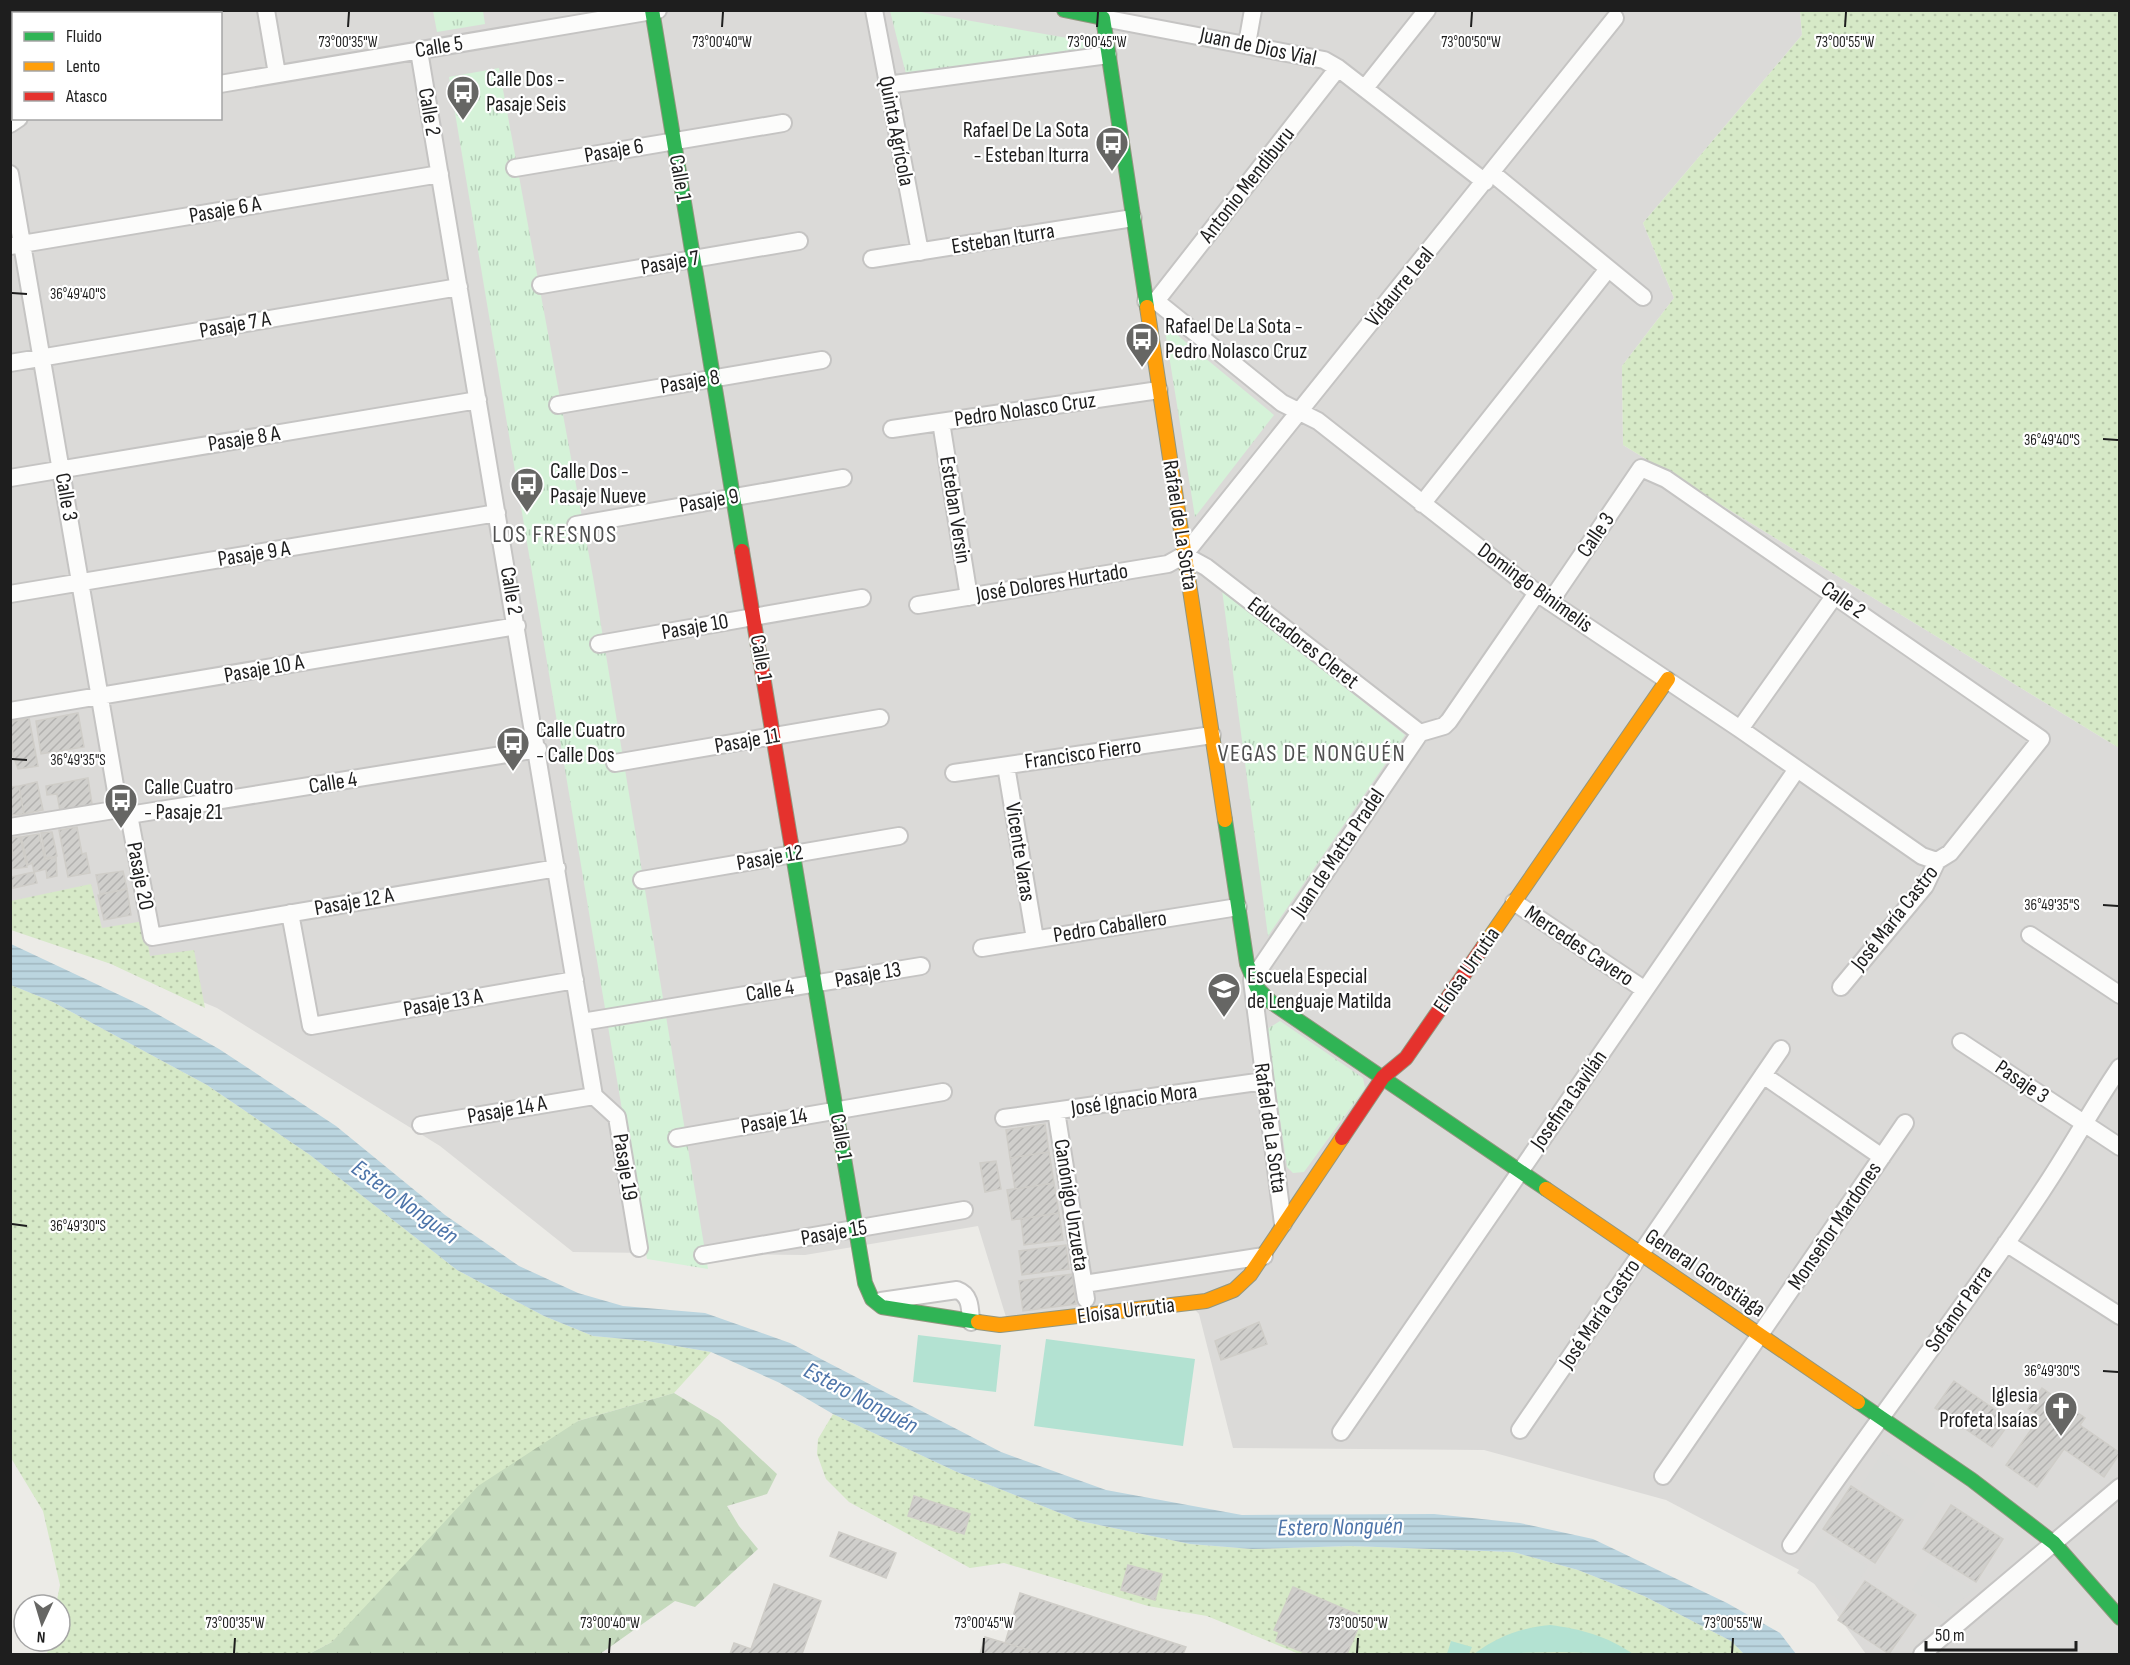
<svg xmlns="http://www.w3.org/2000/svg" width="2130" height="1665" font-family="'Sofia Sans Condensed',sans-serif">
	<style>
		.residential { fill: #dbdad8; fill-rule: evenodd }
		.religious { fill: #dadad8 }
		.grass { fill: url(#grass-dots) }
		.forest { fill: url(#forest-firs) }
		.park { fill: url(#park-tufts) }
		.pitch { fill: #b3e2d2 }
		.water { fill: url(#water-rules) }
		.building { fill: url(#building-hatch); stroke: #cfcdc8; stroke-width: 1.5 }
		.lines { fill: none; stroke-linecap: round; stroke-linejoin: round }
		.street-casing { stroke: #c5c4c3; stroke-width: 20 }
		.fast-casing { stroke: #92967f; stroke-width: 16 }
		.slow-casing { stroke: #92967f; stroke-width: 16 }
		.jam-casing { stroke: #92967f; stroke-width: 16 }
		.street { stroke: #fcfcfb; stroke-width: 16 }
		.fast { stroke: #30b455; stroke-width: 14 }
		.slow { stroke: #ff9f0a; stroke-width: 14 }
		.jam { stroke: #e5322d; stroke-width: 14 }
		.ticks { fill: none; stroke: #1e1e1e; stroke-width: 2 }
		.labels { text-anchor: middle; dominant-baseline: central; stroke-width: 4.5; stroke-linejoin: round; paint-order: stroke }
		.street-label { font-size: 22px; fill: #1e1e1e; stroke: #fff }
		.poi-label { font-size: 22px; fill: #1e1e1e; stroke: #fff; text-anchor: start }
		.neighbourhood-label { font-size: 24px; letter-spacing: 1.5px; fill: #515151; stroke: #fff }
		.water-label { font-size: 24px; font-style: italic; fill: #4e75aa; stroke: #fff }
		.ticks-label { font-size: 15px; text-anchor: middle; fill: #1e1e1e; stroke: #fff; stroke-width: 4.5; stroke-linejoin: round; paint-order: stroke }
	</style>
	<defs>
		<pattern id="grass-dots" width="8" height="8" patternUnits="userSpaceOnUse" patternTransform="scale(1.5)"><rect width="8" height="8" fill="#d6e9c7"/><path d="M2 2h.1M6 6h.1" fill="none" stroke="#b7c7aa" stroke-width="1.8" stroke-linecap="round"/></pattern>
		<pattern id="forest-firs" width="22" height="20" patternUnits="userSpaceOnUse" patternTransform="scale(1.5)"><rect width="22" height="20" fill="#c5dabd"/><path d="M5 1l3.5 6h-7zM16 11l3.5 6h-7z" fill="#a9bba2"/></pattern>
		<pattern id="park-tufts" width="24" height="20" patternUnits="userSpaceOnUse" patternTransform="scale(1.5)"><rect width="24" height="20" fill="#d5f2d8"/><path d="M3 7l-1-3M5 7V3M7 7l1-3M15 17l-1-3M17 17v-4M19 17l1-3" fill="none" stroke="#b6cfb9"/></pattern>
		<pattern id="water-rules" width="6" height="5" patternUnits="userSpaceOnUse" patternTransform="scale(1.5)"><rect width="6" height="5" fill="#bbd5df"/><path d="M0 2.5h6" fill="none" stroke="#a0b6bf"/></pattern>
		<pattern id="building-hatch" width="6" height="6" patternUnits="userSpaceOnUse" patternTransform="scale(1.5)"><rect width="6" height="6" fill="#d0cfcc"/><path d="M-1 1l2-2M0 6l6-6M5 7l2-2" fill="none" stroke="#b2b1af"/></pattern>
	</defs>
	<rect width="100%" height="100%" fill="#ecebe7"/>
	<path class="residential" d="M10,11H1800L1802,35L1643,223L1674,298L1622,366L1623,445L2119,748V1654H1866L1807,1574L1666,1500L1484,1450L1233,1448L1199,1314L1185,1299L1006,1317L978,1226L805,1255L573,1252L440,1146L217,1008L11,922ZM14,14H220V118H14Z"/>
	<path class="religious" d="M1883,1452L1935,1485L1912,1520L1861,1487Z
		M1821,1536L1868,1566L1845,1603L1797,1573Z
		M1931,1561L1976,1590L1946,1612L1912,1590Z"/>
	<path class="grass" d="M1800,11H2119V748L1623,445L1622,366L1674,298L1643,223L1802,35Z
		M91,884L102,928L144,921L150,956L194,950L205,1008L111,964L11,930V901Z
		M11,985L53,1002L207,1085L310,1155L457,1270L544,1316L593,1336L647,1341L711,1352L674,1393L578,1421L332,1642L309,1654H47L50,1641H60V1605H56L60,1585L43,1511L11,1458Z
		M833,1414L957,1472L1080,1521L1190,1544L1252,1549L1350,1546L1513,1552L1578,1570L1644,1596L1731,1641L1744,1654H1299L1207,1616L1148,1606L1004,1563L970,1568L849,1502L826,1479L817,1454L818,1439Z"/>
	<path class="forest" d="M674,1393L719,1420L777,1474L767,1494L727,1506L739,1526L758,1549L695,1607L675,1601L600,1654H309L332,1642L478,1486L578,1421Z"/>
	<path class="park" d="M433,11H483L485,24L437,32Z
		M890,11H915L1090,42L1095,50L906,74Z
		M499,68L593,577L708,1269L647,1259L449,77Z
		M1164,324L1274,415L1195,517Z
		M1222,590L1405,735L1268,936Z
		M1280,1021L1363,1078L1365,1088L1304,1172L1293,1173L1287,1167L1267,1029Z"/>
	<path class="pitch" d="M918,1335L1001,1345L996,1392L913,1382Z
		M1046,1339L1195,1359L1183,1446L1034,1426Z
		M1550,1625C1581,1629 1607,1636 1633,1654L1558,1652L1474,1654C1498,1636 1520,1628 1550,1625Z
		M1451,1641L1472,1647L1469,1654H1447Z"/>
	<path class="water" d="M11,944L143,1006L219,1049L336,1126L445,1215L519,1266L578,1293L623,1306L705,1313L790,1343L1001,1452L1106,1490L1242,1515L1434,1514L1520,1523L1593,1539L1727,1603L1780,1633L1796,1654H1744L1731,1641L1644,1596L1578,1570L1513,1552L1350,1546L1252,1549L1190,1544L1080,1521L957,1472L833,1414L780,1383L711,1352L647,1341L593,1336L544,1316L457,1270L310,1155L207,1085L53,1002L11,985Z"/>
	<path class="building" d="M78,713L84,747L41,754L36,721Z
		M29,718L38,766L18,769L13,755L10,722Z
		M88,778L92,804L60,811L57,794L47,795L46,786Z
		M37,782L43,810L24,814L19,786Z
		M19,786L24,814L10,815V787Z
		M77,827L82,854L86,853L90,873L68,877L59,830Z
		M52,832L57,856L46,858L41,833Z
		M39,834L45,860L56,857L57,876L47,878L46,869L34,872L32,863L28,865L21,837Z
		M20,837L27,867L10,869V855H13L10,838Z
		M123,871L127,889L100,894L96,875Z
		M34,872L37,883L13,888L11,877Z
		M127,889L131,915L104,920L98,895Z
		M1045,1124L1049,1152L1010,1158L1006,1130Z
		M1049,1152L1054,1183L1015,1189L1010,1158Z
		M996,1161L1001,1189L985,1192L980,1163Z
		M1054,1183L1059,1213L1012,1220L1007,1190Z
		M1059,1213L1063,1240L1024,1245L1021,1219Z
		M1066,1245L1069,1269L1022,1275L1019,1251Z
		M1072,1274L1076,1304L1023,1311L1019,1281Z
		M1259,1322L1267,1344L1221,1360L1215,1341Z
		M1954,1381L2011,1421L1992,1447L1935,1408Z
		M2042,1388L2085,1418L2080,1425L2120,1453L2104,1477L2064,1449L2037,1487L2006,1465L2040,1417L2028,1409Z
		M1851,1486L1903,1520L1875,1563L1823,1529Z
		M914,1496L970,1514L964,1534L908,1516Z
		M1951,1505L2003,1539L1976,1582L1923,1549Z
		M839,1532L896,1553L886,1578L830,1556Z
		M1128,1565L1162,1574L1155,1600L1121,1590Z
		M1865,1581L1916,1615L1889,1654L1838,1620Z
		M774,1584L821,1601L802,1654H730L734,1643L751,1649Z
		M1293,1587L1363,1617L1347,1654H1307L1276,1641L1279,1632L1274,1630Z
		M1020,1593L1186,1647L1183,1654H1034L1035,1652L1005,1643Z
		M985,1637L1035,1652L1034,1654H980Z"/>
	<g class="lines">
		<defs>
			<path id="street" d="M43,10L44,14
				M266,10L277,74
				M874,10L920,252
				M1102,10L1103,18L1324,60L1338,68L1485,182
				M1247,44L1253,10
				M419,51L594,1096
				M220,84L658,10
				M887,85L1108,55
				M1365,88L1427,10
				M10,124L19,118
				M515,168L783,123
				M1492,173L1643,297
				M10,174L118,803L120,809L129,815
				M10,246L440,174
				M872,259L1133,218
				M541,285L799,241
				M1146,301H1156L1282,403L1318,421L1537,593L1740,729L1922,856L1937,861
				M1156,301L1338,68
				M10,363L459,287
				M558,405L822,360
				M941,422L969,597
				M892,429L1159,390
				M10,478L478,400
				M1422,504L1608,269
				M576,525L843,478
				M1184,555L1206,567L1420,733
				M10,594L497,513
				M1550,602L1641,468L1666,479L2041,739L1950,853L1937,861
				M918,605L1168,564L1184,555L1615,18
				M599,644L862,598
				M10,711L517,626
				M1740,729L1835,595
				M615,763L880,718
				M1006,766L1035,939
				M954,773L1212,735
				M129,815L152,937L557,868
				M129,815L538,749
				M10,827L120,809
				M642,880L899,836
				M1514,902L1645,990
				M290,913L311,1026L575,980
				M2030,935L2120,995
				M982,948L1238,907
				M1841,987L1925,886L1937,861
				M582,1022L921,966
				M1961,1042L2120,1147
				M1763,1075L1882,1157
				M594,1096L617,1117L639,1248
				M1056,1111L1086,1299
				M1004,1118L1264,1081
				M421,1125L594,1096
				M677,1138L943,1092
				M1283,1224L1252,980L1420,733L1444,726L1449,721L1537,593
				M2006,1243L2120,1316
				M703,1255L964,1210
				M1084,1284L1264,1256
				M881,1301L957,1290C971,1295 970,1309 971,1322
				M1520,1430L1781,1049
				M1341,1432L1797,769
				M1663,1476L1905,1123
				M1791,1545C1872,1425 1962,1312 2042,1191C2069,1151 2092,1108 2120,1067
				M1922,1654L2120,1487"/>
			<path id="fast" d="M652,10L742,551
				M1064,10L1103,18L1147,307
				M1225,820L1247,964L1257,988L1271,1002L1546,1189
				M791,843L865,1283L872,1299L882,1307L978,1322
				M1858,1402L1972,1480L2054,1543L2120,1618"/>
			<path id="slow" d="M1147,307L1225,820
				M1483,947L1668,679
				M1546,1189L1858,1402
				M978,1322L1000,1325L1206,1301L1234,1290L1250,1275L1342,1138"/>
			<path id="jam" d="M742,551L791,843
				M1342,1138L1383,1077L1406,1058L1483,947"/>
		</defs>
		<use href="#street" class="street-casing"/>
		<use href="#fast" class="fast-casing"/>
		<use href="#slow" class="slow-casing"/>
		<use href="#jam" class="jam-casing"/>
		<use href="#street" class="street"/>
		<use href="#fast" class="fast"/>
		<use href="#slow" class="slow"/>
		<use href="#jam" class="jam"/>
	</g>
	<path class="ticks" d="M348,27L349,12M722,27L723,12M1097,27L1098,12M1471,27L1472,12M1845,27L1846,12M12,293L27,294M2103,439L2118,440M12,759L27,760M2103,905L2118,906M12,1224L27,1226M2103,1371L2118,1372M234,1653L235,1638M609,1653L610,1638M983,1653L984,1638M1357,1653L1358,1638M1732,1653L1733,1638"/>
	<defs>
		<symbol id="bus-pin" viewBox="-11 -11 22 30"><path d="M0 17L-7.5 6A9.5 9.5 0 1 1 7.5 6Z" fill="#666664" stroke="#fff"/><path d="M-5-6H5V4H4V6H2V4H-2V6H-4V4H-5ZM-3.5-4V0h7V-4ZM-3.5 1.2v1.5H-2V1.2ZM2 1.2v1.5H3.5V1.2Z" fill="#fff"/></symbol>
		<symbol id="school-pin" viewBox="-11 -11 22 30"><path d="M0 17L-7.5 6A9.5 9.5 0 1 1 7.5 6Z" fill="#666664" stroke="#fff"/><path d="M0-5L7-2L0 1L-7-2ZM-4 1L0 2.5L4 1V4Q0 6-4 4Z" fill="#fff"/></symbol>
		<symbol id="church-pin" viewBox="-11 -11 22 30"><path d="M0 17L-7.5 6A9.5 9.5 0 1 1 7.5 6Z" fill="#666664" stroke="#fff"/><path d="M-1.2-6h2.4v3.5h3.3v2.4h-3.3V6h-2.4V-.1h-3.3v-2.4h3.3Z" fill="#fff"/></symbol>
	</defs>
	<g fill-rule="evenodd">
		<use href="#bus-pin" x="444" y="73" width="38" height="52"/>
		<use href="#bus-pin" x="1093" y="124" width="38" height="52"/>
		<use href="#bus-pin" x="1123" y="320" width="38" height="52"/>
		<use href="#bus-pin" x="508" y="465" width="38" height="52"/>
		<use href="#bus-pin" x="494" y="724" width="38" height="52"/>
		<use href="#bus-pin" x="102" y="781" width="38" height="52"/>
		<use href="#school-pin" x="1205" y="970" width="38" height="52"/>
		<use href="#church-pin" x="2042" y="1389" width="38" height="52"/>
	</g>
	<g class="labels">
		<g class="street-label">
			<text transform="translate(439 47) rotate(-9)">Calle 5</text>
			<text transform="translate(1258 47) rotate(12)">Juan de Dios Vial</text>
			<text transform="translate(429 112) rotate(80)">Calle 2</text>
			<text transform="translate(896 131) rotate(79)">Quinta Agrícola</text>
			<text transform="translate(614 151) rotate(-10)">Pasaje 6</text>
			<text transform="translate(680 178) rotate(80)">Calle 1</text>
			<text transform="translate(1247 185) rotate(-52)">Antonio Mendiburu</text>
			<text transform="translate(225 210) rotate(-10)">Pasaje 6 A</text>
			<text transform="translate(1003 239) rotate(-9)">Esteban Iturra</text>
			<text transform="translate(670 263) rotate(-10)">Pasaje 7</text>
			<text transform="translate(1400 287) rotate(-51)">Vidaurre Leal</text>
			<text transform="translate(235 325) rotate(-10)">Pasaje 7 A</text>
			<text transform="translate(690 382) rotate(-10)">Pasaje 8</text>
			<text transform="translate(1025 410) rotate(-8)">Pedro Nolasco Cruz</text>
			<text transform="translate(244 439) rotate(-9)">Pasaje 8 A</text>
			<text transform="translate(66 497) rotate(80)">Calle 3</text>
			<text transform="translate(709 501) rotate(-10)">Pasaje 9</text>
			<text transform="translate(955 510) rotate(81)">Esteban Versin</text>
			<text transform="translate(1180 525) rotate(81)">Rafael de La Sotta</text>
			<text transform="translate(1596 535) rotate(-56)">Calle 3</text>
			<text transform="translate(254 554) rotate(-9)">Pasaje 9 A</text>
			<text transform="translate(1052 583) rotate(-9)">José Dolores Hurtado</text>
			<text transform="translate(1535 588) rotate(36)">Domingo Binimelis</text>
			<text transform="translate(511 591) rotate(80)">Calle 2</text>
			<text transform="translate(1843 600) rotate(35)">Calle 2</text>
			<text transform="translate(695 627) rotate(-10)">Pasaje 10</text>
			<text transform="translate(1303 643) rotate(38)">Educadores Cleret</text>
			<text transform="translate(761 658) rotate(80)">Calle 1</text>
			<text transform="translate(264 669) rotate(-10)">Pasaje 10 A</text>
			<text transform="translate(747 741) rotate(-10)">Pasaje 11</text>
			<text transform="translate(1083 754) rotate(-8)">Francisco Fierro</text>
			<text transform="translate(333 783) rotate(-9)">Calle 4</text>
			<text transform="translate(1020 852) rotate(81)">Vicente Varas</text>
			<text transform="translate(1338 853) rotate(-56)">Juan de Matta Pradel</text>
			<text transform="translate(770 858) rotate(-10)">Pasaje 12</text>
			<text transform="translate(140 876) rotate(79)">Pasaje 20</text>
			<text transform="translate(354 902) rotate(-10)">Pasaje 12 A</text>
			<text transform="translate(1895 918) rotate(-52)">José María Castro</text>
			<text transform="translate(1110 927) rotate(-9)">Pedro Caballero</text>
			<text transform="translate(1579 946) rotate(34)">Mercedes Cavero</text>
			<text transform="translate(1467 970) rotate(-55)">Eloísa Urrutia</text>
			<text transform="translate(868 975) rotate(-10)">Pasaje 13</text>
			<text transform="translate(770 991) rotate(-9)">Calle 4</text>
			<text transform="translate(443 1003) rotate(-10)">Pasaje 13 A</text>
			<text transform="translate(2022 1082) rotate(34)">Pasaje 3</text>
			<text transform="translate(1134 1100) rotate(-8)">José Ignacio Mora</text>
			<text transform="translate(1569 1100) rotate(-55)">Josefina Gavilán</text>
			<text transform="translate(507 1110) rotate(-10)">Pasaje 14 A</text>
			<text transform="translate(774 1121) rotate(-10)">Pasaje 14</text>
			<text transform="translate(1270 1128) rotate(82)">Rafael de La Sotta</text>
			<text transform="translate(841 1137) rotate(80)">Calle 1</text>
			<text transform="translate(625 1167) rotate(81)">Pasaje 19</text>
			<text transform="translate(1071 1205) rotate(81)">Canónigo Unzueta</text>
			<text transform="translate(1835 1226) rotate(-56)">Monseñor Mardones</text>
			<text transform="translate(834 1233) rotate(-10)">Pasaje 15</text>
			<text transform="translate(1705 1273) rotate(34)">General Gorostiaga</text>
			<text transform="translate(1959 1309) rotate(-55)">Sofanor Parra</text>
			<text transform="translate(1126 1311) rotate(-7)">Eloísa Urrutia</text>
			<text transform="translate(1600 1314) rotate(-56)">José María Castro</text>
		</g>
		<g class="poi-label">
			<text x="486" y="79">Calle Dos -<tspan x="486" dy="25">Pasaje Seis</tspan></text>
			<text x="1089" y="130" text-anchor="end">Rafael De La Sota<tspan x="1089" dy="25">- Esteban Iturra</tspan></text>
			<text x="1165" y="326">Rafael De La Sota -<tspan x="1165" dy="25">Pedro Nolasco Cruz</tspan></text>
			<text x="550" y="471">Calle Dos -<tspan x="550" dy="25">Pasaje Nueve</tspan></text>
			<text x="536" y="730">Calle Cuatro<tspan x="536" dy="25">- Calle Dos</tspan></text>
			<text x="144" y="787">Calle Cuatro<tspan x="144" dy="25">- Pasaje 21</tspan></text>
			<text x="1247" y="976">Escuela Especial<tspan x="1247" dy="25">de Lenguaje Matilda</tspan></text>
			<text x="2038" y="1395" text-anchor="end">Iglesia<tspan x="2038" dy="25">Profeta Isaías</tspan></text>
		</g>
		<g class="neighbourhood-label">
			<text x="555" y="534">LOS FRESNOS</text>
			<text x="1312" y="753">VEGAS DE NONGUÉN</text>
		</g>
		<g class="water-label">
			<text transform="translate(405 1202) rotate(36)">Estero Nonguén</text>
			<text transform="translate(861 1398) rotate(28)">Estero Nonguén</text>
			<text transform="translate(1340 1527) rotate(-1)">Estero Nonguén</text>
		</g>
	</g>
	<g class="ticks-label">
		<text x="348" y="47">73°00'35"W</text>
		<text x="722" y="47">73°00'40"W</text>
		<text x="1097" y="47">73°00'45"W</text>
		<text x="1471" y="47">73°00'50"W</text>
		<text x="1845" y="47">73°00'55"W</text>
		<text x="78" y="299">36°49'40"S</text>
		<text x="2052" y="445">36°49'40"S</text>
		<text x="78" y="765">36°49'35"S</text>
		<text x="2052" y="910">36°49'35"S</text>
		<text x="78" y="1231">36°49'30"S</text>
		<text x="2052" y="1376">36°49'30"S</text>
		<text x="235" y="1628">73°00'35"W</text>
		<text x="610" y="1628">73°00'40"W</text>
		<text x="984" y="1628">73°00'45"W</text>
		<text x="1358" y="1628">73°00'50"W</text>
		<text x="1733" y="1628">73°00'55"W</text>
	</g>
	<rect width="2130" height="1665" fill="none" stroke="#1e1e1e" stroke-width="24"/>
	<rect x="12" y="12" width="210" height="108" fill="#ffffff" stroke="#a5a5a5" stroke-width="1.5"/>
	<rect x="24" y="32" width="30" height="9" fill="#30b455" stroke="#a5a5a5" stroke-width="1.5"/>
	<text x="66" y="42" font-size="18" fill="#1e1e1e">Fluido</text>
	<rect x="24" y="62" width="30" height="9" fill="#ff9f0a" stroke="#a5a5a5" stroke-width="1.5"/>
	<text x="66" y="72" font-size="18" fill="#1e1e1e">Lento</text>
	<rect x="24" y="92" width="30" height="9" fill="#e5322d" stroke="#a5a5a5" stroke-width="1.5"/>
	<text x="66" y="102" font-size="18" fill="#1e1e1e">Atasco</text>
	<g transform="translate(42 1623) rotate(184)"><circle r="28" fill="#ffffff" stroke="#a5a5a5" stroke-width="1.5"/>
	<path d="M0-4.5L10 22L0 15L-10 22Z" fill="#666664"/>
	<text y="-9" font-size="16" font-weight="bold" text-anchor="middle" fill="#1e1e1e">N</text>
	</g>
	<path d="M1926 1641v9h150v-9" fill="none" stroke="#1e1e1e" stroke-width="3"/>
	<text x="1935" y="1641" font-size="18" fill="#1e1e1e" stroke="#ffffff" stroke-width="4.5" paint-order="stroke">50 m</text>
</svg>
